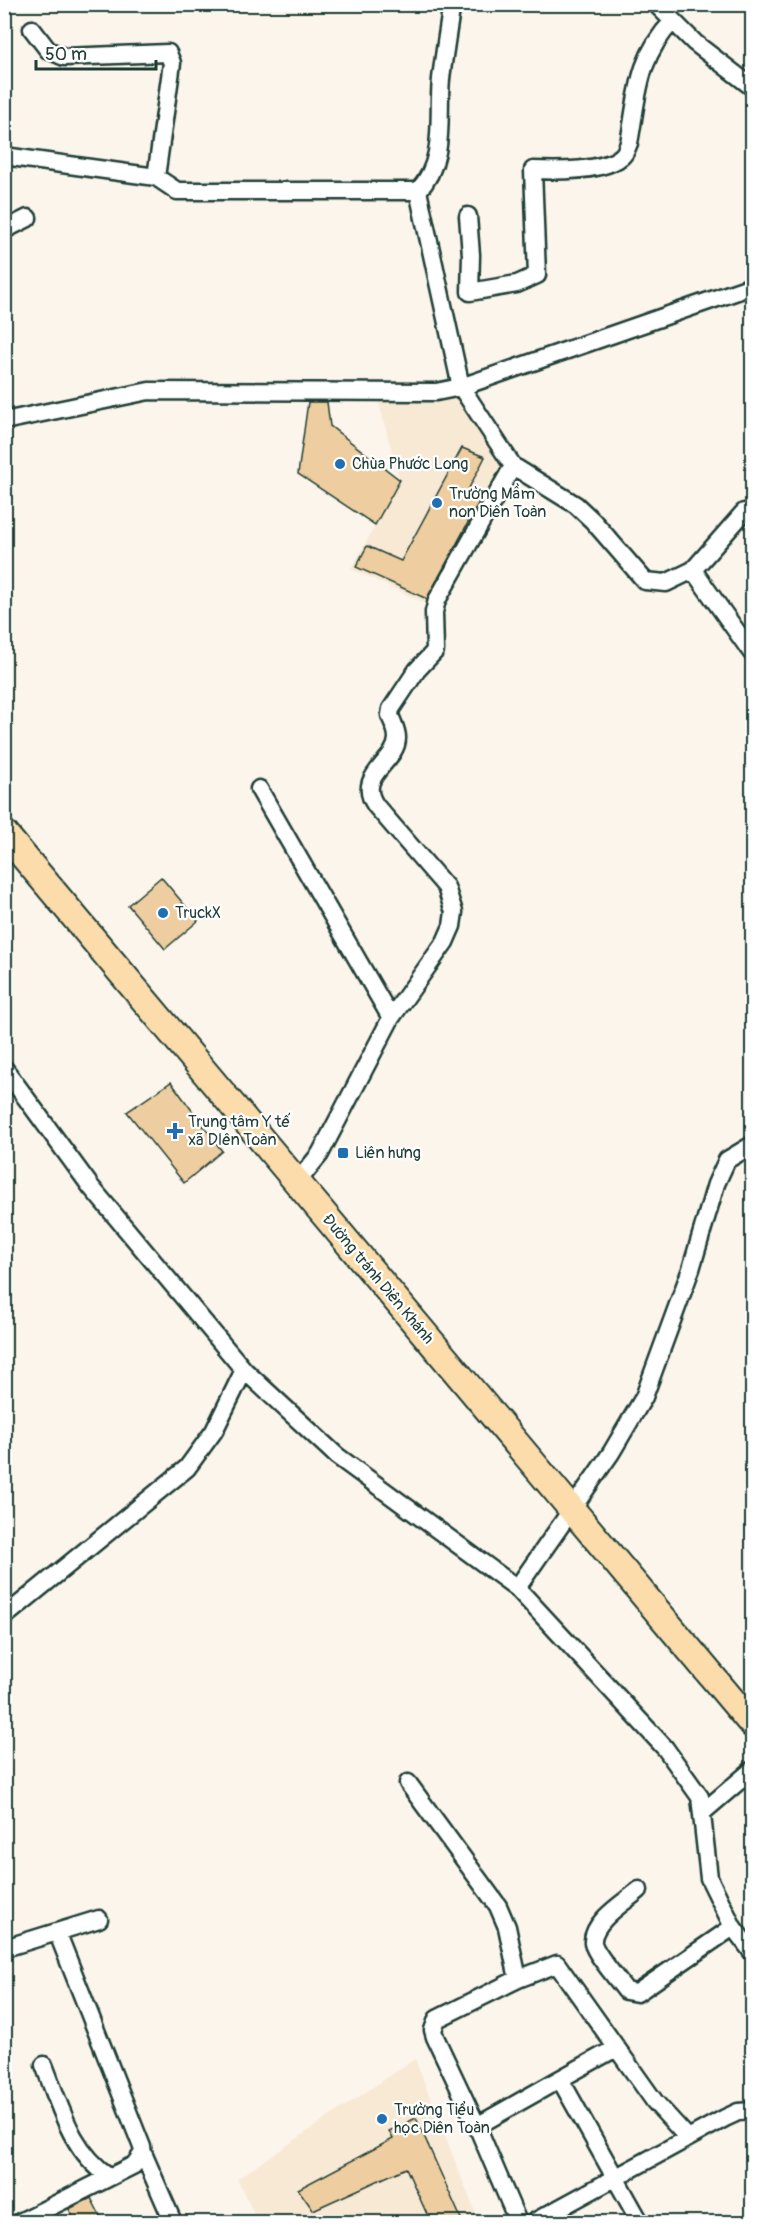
<svg xmlns="http://www.w3.org/2000/svg" width="757" height="2227" font-family="Pangolin,sans-serif">
	<style>
		.built { fill: #f8e9d5 }
		.building { fill: #eecea0; stroke: #1f3d34; stroke-width: 1.5 }
		.lines { fill: none; stroke-linecap: round; stroke-linejoin: round }
		.minor-casing { stroke: #1f3d34; stroke-width: 21 }
		.highway-casing { stroke: #1f3d34; stroke-width: 30 }
		.minor { stroke: #fff; stroke-width: 16 }
		.highway { stroke: #fddcac; stroke-width: 26 }
		.poi-dot { fill: #1f6fb2; stroke: #fff; stroke-width: 2 }
		.labels { text-anchor: middle; dominant-baseline: central; stroke-width: 4.5; stroke-linejoin: round; paint-order: stroke }
		.poi-label { font-size: 16px; fill: #1f3d34; stroke: #fff; text-anchor: start }
		.street-label { font-size: 16px; fill: #1f3d34; stroke: #fff }
	</style>
	<rect width="100%" height="100%" fill="#fcf5ec"/>
	<filter id="ink" filterUnits="userSpaceOnUse"><feTurbulence type="fractalNoise" baseFrequency=".0167" numOctaves="2"/><feDisplacementMap in="SourceGraphic" scale="12" xChannelSelector="R" yChannelSelector="G"/><feConvolveMatrix kernelMatrix="1 2 1 2 8 2 1 2 1" color-interpolation-filters="sRGB"/></filter>
	<g filter="url(#ink)">
		<path class="built" d="M376,393L456,395L505,469L429,605L351,569L400,481Z
			M415,2059L479,2222H258L237,2179Z"/>
		<path class="building" d="M308,402H327L330,426L400,480L375,525L298,474Z
			M462,448L485,457L466,494L479,502L427,599L356,567L367,546L401,561Z
			M161,877L198,921L165,949L128,905Z
			M171,1082L222,1151L184,1183L127,1112Z
			M416,2118L463,2223H431L406,2168L313,2210L298,2189L393,2139L389,2131Z
			M91,2198L104,2223H76L69,2209Z"/>
		<g class="lines">
			<defs>
				<path id="minor" d="M452,4C448,29 444,54 441,79C437,118 447,160 418,191L461,387L513,466L576,505L593,521L645,581L666,583L693,570L752,653
					M656,4L695,43L752,87
					M32,29L48,50L64,57L168,53L172,63L156,177
					M4,156L156,177L177,191H418
					M468,216L471,255L470,292L517,284L537,275L533,170C555,171 605,172 622,156C626,153 627,147 629,143C638,95 637,58 673,21
					M4,230L28,218
					M4,421L149,391L436,392L461,387L752,286
					M693,570L744,512
					M259,789L391,1018
					M4,1068L91,1187L244,1370L337,1456L517,1588L665,1748L700,1797L709,1878L733,1927L752,1952
					M298,1181L320,1154L391,1018L445,942L452,926L454,912L446,887L376,806C354,775 397,763 397,738C397,729 392,722 390,715L391,709L417,670L435,651L434,612L437,600L513,466
					M517,1588L611,1453L644,1397L691,1269L716,1184L727,1160L752,1145
					M4,1617L187,1468L214,1431L244,1370
					M408,1783L498,1906L507,1927L518,1979
					M703,1812L752,1770
					M639,1890C625,1902 591,1922 593,1943C595,1954 619,1981 626,1991L637,1993L733,1927
					M5,1948L99,1919
					M44,2065C61,2108 71,2151 110,2177
					M560,2079L616,2048
					M477,2126L435,2037L433,2030L437,2019L518,1979L557,1964L655,2102L688,2138
					M143,2153L173,2222
					M20,2222L134,2165L143,2153L142,2147L58,1934
					M518,2222L477,2126L560,2079L640,2222
					M534,2222L725,2118L738,2112L752,2111"/>
				<path id="highway" d="M4,833L752,1724"/>
			</defs>
			<use href="#minor" class="minor-casing"/>
			<use href="#highway" class="highway-casing"/>
			<use href="#minor" class="minor"/>
			<use href="#highway" class="highway"/>
		</g>
	</g>
	<g class="poi-dot">
		<circle cx="340" cy="464" r="6"/>
		<circle cx="437" cy="503" r="6"/>
		<circle cx="163" cy="913" r="6"/>
		<path d="M172 1122h6v6h6v6h-6v6h-6v-6h-6v-6h6z"/>
		<rect x="337" y="1147" width="12" height="12" rx="3"/>
		<circle cx="382" cy="2119" r="6"/>
	</g>
	<g class="labels">
		<g class="poi-label">
			<text x="352" y="464">Chùa Phước Long</text>
			<text x="449" y="494">Trường Mầm<tspan x="449" dy="18">non Diên Toàn</tspan></text>
			<text x="175" y="913">TruckX</text>
			<text x="188" y="1122">Trung tâm Y tế<tspan x="188" dy="18">xã DIên Toàn</tspan></text>
			<text x="355" y="1153">Liên hưng</text>
			<text x="394" y="2110">Trường Tiểu<tspan x="394" dy="18">học Diên Toàn</tspan></text>
		</g>
		<g class="street-label">
			<text transform="translate(378 1279) rotate(50)">Đường tránh Diên Khánh</text>
		</g>
	</g>
	<rect width="757" height="2227" fill="none" stroke="#fff" stroke-width="24"/>
	<rect x="12" y="12" width="733" height="2203" fill="none" stroke="#1f3d34" stroke-width="2" filter="url(#ink)"/>
	<path d="M36 60v9h120v-9" fill="none" stroke="#1f3d34" stroke-width="3"/>
	<text x="45" y="60" font-size="18" fill="#1f3d34" stroke="#ffffff" stroke-width="4.5" paint-order="stroke">50 m</text>
</svg>
